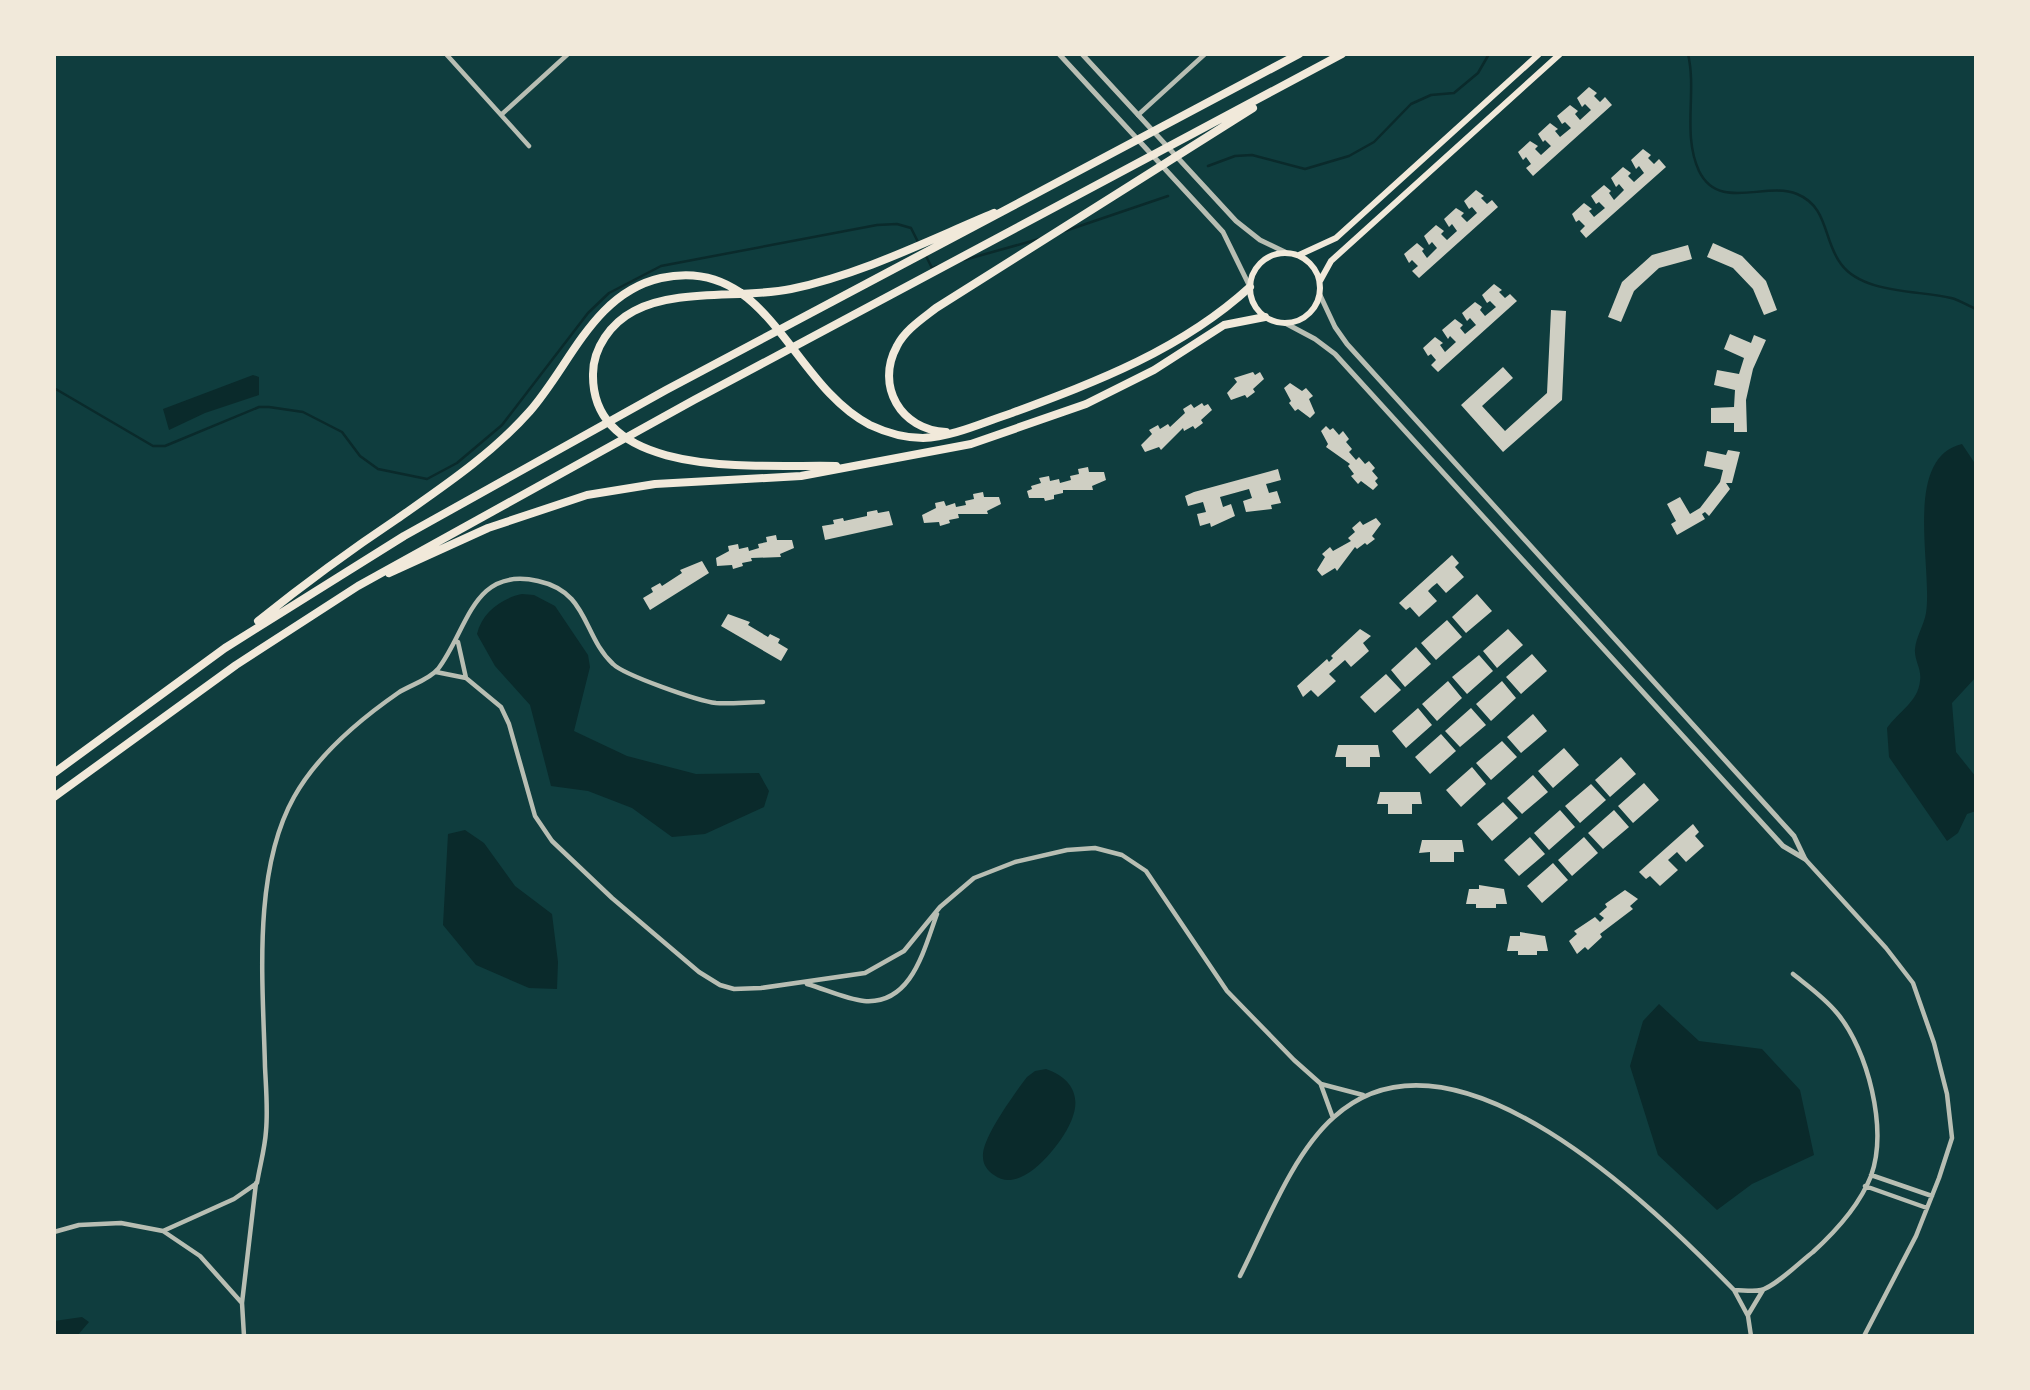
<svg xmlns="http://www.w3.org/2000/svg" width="2030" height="1390" viewBox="0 0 2030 1390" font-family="'Libre Baskerville',serif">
	<rect width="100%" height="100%" fill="#0f3d3e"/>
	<path fill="#0a2a2b" d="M253 375 259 377V395L205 413 169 430 163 409Z
		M1962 444 1976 465V677L1952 703 1956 752 1976 777V811L1967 814 1958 833 1947 841 1889 757 1887 728C1899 711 1918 702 1920 681 1922 669 1914 660 1915 649 1916 637 1924 625 1926 613 1933 568 1902 458 1962 444Z
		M522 594 534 595 555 606 588 655 590 667 574 731 627 756 696 774 759 773 769 791 764 807 705 834 672 837 632 808 588 791 551 786 530 705 495 666 477 634C482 612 502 598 522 594Z
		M465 830 484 843 515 886 552 914 558 962 557 989 529 988 476 965 443 925 448 834Z
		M1659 1004 1699 1041 1762 1049 1800 1090 1814 1155 1752 1184 1717 1210 1658 1155 1630 1066 1643 1021Z
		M1046 1069C1069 1077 1082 1094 1072 1119 1064 1141 1022 1197 994 1175 988 1171 983 1165 983 1157 981 1139 1015 1093 1027 1077L1035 1071Z
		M82 1317 89 1322 77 1336H54V1321Z"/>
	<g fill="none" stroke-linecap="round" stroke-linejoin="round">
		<path stroke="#0a2a2b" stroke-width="2.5" d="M1688 54C1697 92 1682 134 1699 171 1719 212 1765 181 1797 194 1829 207 1823 241 1841 264 1863 294 1918 290 1951 298 1960 300 1968 306 1976 309
			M1208 166 1235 156 1252 155 1305 169 1349 156 1374 142 1411 104 1431 95 1454 93 1478 73 1489 54
			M1065 231 1168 196
			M925 254 932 268 938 266
			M964 260 1039 239
			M54 388 153 446H165L259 407H269L303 412 342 432 360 456 378 469 427 479 457 463 502 425 588 313 609 293 661 266 877 225 897 224 911 228 918 242"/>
	</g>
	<path fill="#cfcfc3" d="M1589 87 1597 93 1594 96 1600 102 1605 97 1612 105 1533 176 1526 168 1531 164 1526 157 1523 160 1518 152 1530 141 1538 146 1535 149 1541 155 1551 146 1545 140 1543 142 1538 134 1550 123 1558 129 1555 131 1560 137 1571 128 1565 122 1562 124 1557 116 1570 105 1578 111 1575 114 1580 120 1591 110 1585 104 1582 107 1577 98Z
		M1643 149 1651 155 1648 158 1654 164 1659 159 1666 167 1586 238 1580 231 1585 226 1579 220 1576 222 1572 214 1584 203 1592 209 1589 211 1594 217 1605 208 1599 202 1596 204 1591 196 1604 185 1611 191 1609 193 1614 200 1624 190 1619 184 1616 187 1611 178 1623 167 1631 173 1628 176 1634 182 1644 173 1639 166 1636 169 1631 160Z
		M1476 190 1484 196 1481 198 1487 204 1492 200 1498 207 1419 278 1412 271 1418 266 1412 260 1409 263 1404 254 1417 243 1424 249 1422 251 1427 258 1437 248 1432 242 1429 245 1424 236 1436 225 1444 231 1441 234 1447 240 1457 231 1452 224 1449 227 1444 219 1456 208 1464 213 1461 216 1467 222 1477 213 1472 207 1469 209 1464 201Z
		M1713 243 1742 256 1766 281 1777 310 1764 315 1753 289 1733 268 1707 257Z
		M1688 245 1692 259 1659 268 1634 291 1621 322 1608 317 1622 282 1652 255Z
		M1494 284 1502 290 1499 292 1505 298 1510 294 1517 301 1438 372 1431 365 1436 360 1431 354 1428 356 1423 348 1435 337 1443 343 1440 345 1445 352 1456 342 1450 336 1448 339 1442 330 1455 319 1463 325 1460 328 1465 334 1476 325 1470 318 1467 321 1462 313 1475 302 1482 307 1480 310 1485 316 1496 307 1490 301 1487 303 1482 295Z
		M1551 310 1566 311 1562 400 1503 452 1461 405 1503 367 1513 378 1482 406 1505 431 1547 393Z
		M1730 334 1751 343 1754 335 1766 340 1753 369 1746 400 1747 432H1734V423H1711V408L1734 407 1735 390 1714 385 1717 370 1739 374 1744 358 1724 349Z
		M1253 372 1255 375 1260 372 1264 379 1253 389 1255 392 1247 398 1245 395 1231 400 1227 393 1237 382 1234 378Z
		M1290 383 1302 391 1306 388 1313 396 1309 399 1315 413 1310 418 1298 409 1295 411 1289 403 1291 401 1284 388Z
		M1202 403 1204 406 1208 404 1212 410 1201 420 1203 423 1195 429 1193 426 1184 431 1183 428 1161 450 1159 447 1145 452 1141 445 1152 434 1149 430 1158 425 1160 429 1168 424 1170 427 1185 413 1183 409 1191 404 1194 408Z
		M1326 426 1330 430 1333 428 1339 435 1343 431 1349 439 1346 442 1352 449 1349 452 1356 460 1359 457 1365 464 1369 461 1375 468 1372 471 1378 478 1375 481 1378 485 1373 490 1361 481 1358 484 1351 476 1354 474 1348 466 1350 464 1326 447 1328 444 1321 431Z
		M1728 450 1740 452 1732 483H1726L1730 489 1709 516 1705 512 1702 514 1705 519 1677 535 1671 524 1676 521 1667 504 1680 497 1690 514 1700 508 1720 482 1723 470 1704 466 1707 451 1726 455Z
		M1088 467 1089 472H1104L1106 480 1092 486 1093 490H1063V493L1054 495V499L1045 501 1044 498H1029L1027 491 1032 489 1031 486 1041 483 1039 478 1049 476 1050 481 1059 479 1060 483 1071 480 1070 476 1079 474 1078 469Z
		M1278 469 1281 480 1266 484 1269 493 1277 491 1281 503 1271 505 1272 509 1246 512 1243 501 1252 498 1249 489 1220 497 1223 507 1231 504 1235 516 1211 527 1210 523 1200 526 1197 514 1206 512 1203 502 1188 506 1185 496 1194 492Z
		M983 492 984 497H999L1001 504 987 511 988 514H958L959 518 949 520 950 523 940 526 939 522 924 523 922 515 936 508 935 503 944 501 946 506 955 503 956 507 966 505 965 501 974 499 973 494Z
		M877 510 878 513 889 511 893 525 825 540 822 526 834 524 833 520 843 518 844 521 867 516V512Z
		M1376 518 1381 524 1372 536 1375 539 1367 545 1365 543 1357 549 1355 547 1337 571 1335 568 1322 576 1317 570 1325 557 1322 554 1330 547 1333 551 1351 541 1348 538 1355 532 1352 528 1360 521 1363 525Z
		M776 535 777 540H792L794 548 780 554 781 557 751 558 752 561 742 563 743 566 733 569 732 565 717 566 716 558 729 551 728 546 738 544 739 549 748 547 749 551 759 548 758 544 767 542 766 537Z
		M1452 555 1459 563 1455 567 1464 577 1446 593 1437 583 1432 587 1428 591 1437 601 1419 617 1410 607 1406 610 1399 603Z
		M702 561 709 573 650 610 643 598 653 592 651 588 660 583 662 586 682 573 680 570Z
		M1477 594 1492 611 1466 633 1452 617Z
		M728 614 750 622 748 625 768 637 770 634 780 639 778 643 788 649 781 661 721 626Z
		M1447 620 1462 637 1436 660 1421 643Z
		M1360 629 1371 636 1363 643 1369 651 1351 667 1345 660 1329 674 1336 681 1318 697 1311 690 1303 697 1297 686 1327 659 1329 662 1333 658 1331 656Z
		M1508 629 1523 645 1497 668 1483 651Z
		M1416 647 1431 664 1405 687 1391 670Z
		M1532 654 1547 671 1521 694 1506 677Z
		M1479 655 1493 671 1467 694 1452 677Z
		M1386 674 1401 690 1375 713 1360 697Z
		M1448 681 1462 698 1437 721 1422 704Z
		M1502 681 1516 698 1491 721 1476 704Z
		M1418 708 1432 725 1406 748 1392 731Z
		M1471 708 1486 725 1460 747 1445 731Z
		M1533 714 1547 731 1521 753 1507 737Z
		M1441 734 1456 751 1430 774 1415 757Z
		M1502 741 1517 757 1491 780 1476 763Z
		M1338 745H1378L1380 757H1370V767H1346V757H1335Z
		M1564 748 1579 765 1553 788 1538 771Z
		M1621 757 1636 774 1610 797 1595 780Z
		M1472 767 1486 784 1461 807 1446 790Z
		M1533 775 1548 792 1522 814 1507 798Z
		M1644 783 1659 800 1633 823 1618 806Z
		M1591 784 1606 800 1580 823 1565 806Z
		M1380 792H1420L1422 804H1412V814H1388V804H1377Z
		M1503 802 1518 818 1492 841 1477 824Z
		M1560 810 1575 827 1549 850 1534 833Z
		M1614 810 1629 827 1603 849 1588 833Z
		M1693 824 1699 832 1695 836 1704 846 1686 862 1677 852 1668 860 1678 870 1660 886 1650 876 1646 879 1639 872Z
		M1530 837 1545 854 1519 876 1504 860Z
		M1584 837 1598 853 1572 876 1558 860Z
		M1422 840H1462L1464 852H1454V862H1430V852L1419 853Z
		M1553 863 1568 880 1542 903 1527 886Z
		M1479 885 1504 889 1507 904H1496V908H1476V904H1466L1469 889H1479Z
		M1625 890 1638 899 1630 906 1633 909 1600 934 1602 937 1588 950 1585 947 1577 954 1569 941 1577 934 1574 931 1595 917 1600 922 1604 918 1599 914 1607 907 1605 904Z
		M1520 932 1545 936 1548 951H1537V955H1518V951H1507L1510 936H1520Z"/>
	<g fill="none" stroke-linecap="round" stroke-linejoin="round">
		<path stroke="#b8beb3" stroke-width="4.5" d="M446 54 529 146
			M501 115 568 54
			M1138 115 1205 54
			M458 642 466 678
			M436 672 466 678 501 707 509 724 535 816 552 841 612 898 699 972 720 985 734 989 761 988 865 973 904 951 940 907 974 878 1015 862 1067 850 1095 848 1122 855 1146 871 1227 991 1294 1060 1321 1084 1363 1095
			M1805 859 1886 948 1913 983 1934 1043 1947 1094 1952 1138 1939 1178 1916 1236 1864 1336
			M807 984C825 989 845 999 864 1001 912 1005 924 949 937 914
			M1321 1085 1333 1118
			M1871 1175 1932 1196
			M1865 1186 1927 1208
			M163 1231 200 1256 241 1302
			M54 1232 79 1225 121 1223 163 1231 234 1199 257 1183C260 1165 265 1148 266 1131 268 1110 266 1088 265 1067 263 984 252 872 294 797 317 756 359 720 398 693 410 685 429 680 438 669 468 630 472 566 538 581 589 592 582 635 613 664 624 675 698 701 716 703 731 704 748 702 763 702
			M1240 1276C1265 1227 1292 1154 1334 1117 1454 1009 1653 1207 1734 1290 1743 1290 1753 1292 1761 1290 1775 1287 1801 1261 1813 1252 1835 1232 1860 1204 1871 1176 1888 1129 1868 1050 1837 1013 1825 998 1808 986 1793 974
			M1734 1290 1748 1316 1751 1336
			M1748 1315 1763 1290
			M244 1336 242 1303 256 1183"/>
		<path stroke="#b8beb3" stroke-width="5" d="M1059 54 1223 232 1250 287
			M1082 54 1236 221 1260 240 1285 252
			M1320 295 1335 327 1347 344 1794 836 1805 859
			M1285 323 1315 339 1335 354 1783 846 1805 859"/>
		<path stroke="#f1e9da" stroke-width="6" d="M1250 288a35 35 0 1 1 70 0a35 35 0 1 1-70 0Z
			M1299 255 1336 238 1539 54
			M1320 281 1331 261 1560 54"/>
		<path stroke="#f1e9da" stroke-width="8" d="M946 432C901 430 875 386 897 346 905 330 922 319 936 308L1253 108
			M836 466C764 464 591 482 593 374 593 348 611 323 634 311 677 288 743 299 791 289 862 274 927 241 994 213
			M389 573 488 528 587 495 655 484 801 476 971 444 1086 404 1154 370 1224 325 1265 317
			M258 621C303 585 349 551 397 519 444 486 492 454 530 411 571 364 594 293 661 278 769 254 790 384 870 425 887 433 905 438 923 438 953 437 984 422 1012 413 1098 381 1181 350 1250 287
			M54 773 225 648 404 536 666 390 1299 54
			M54 797 236 665 358 586 694 400 1342 54"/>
	</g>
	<rect width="2030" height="1390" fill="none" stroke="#f1e9da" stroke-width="112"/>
</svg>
